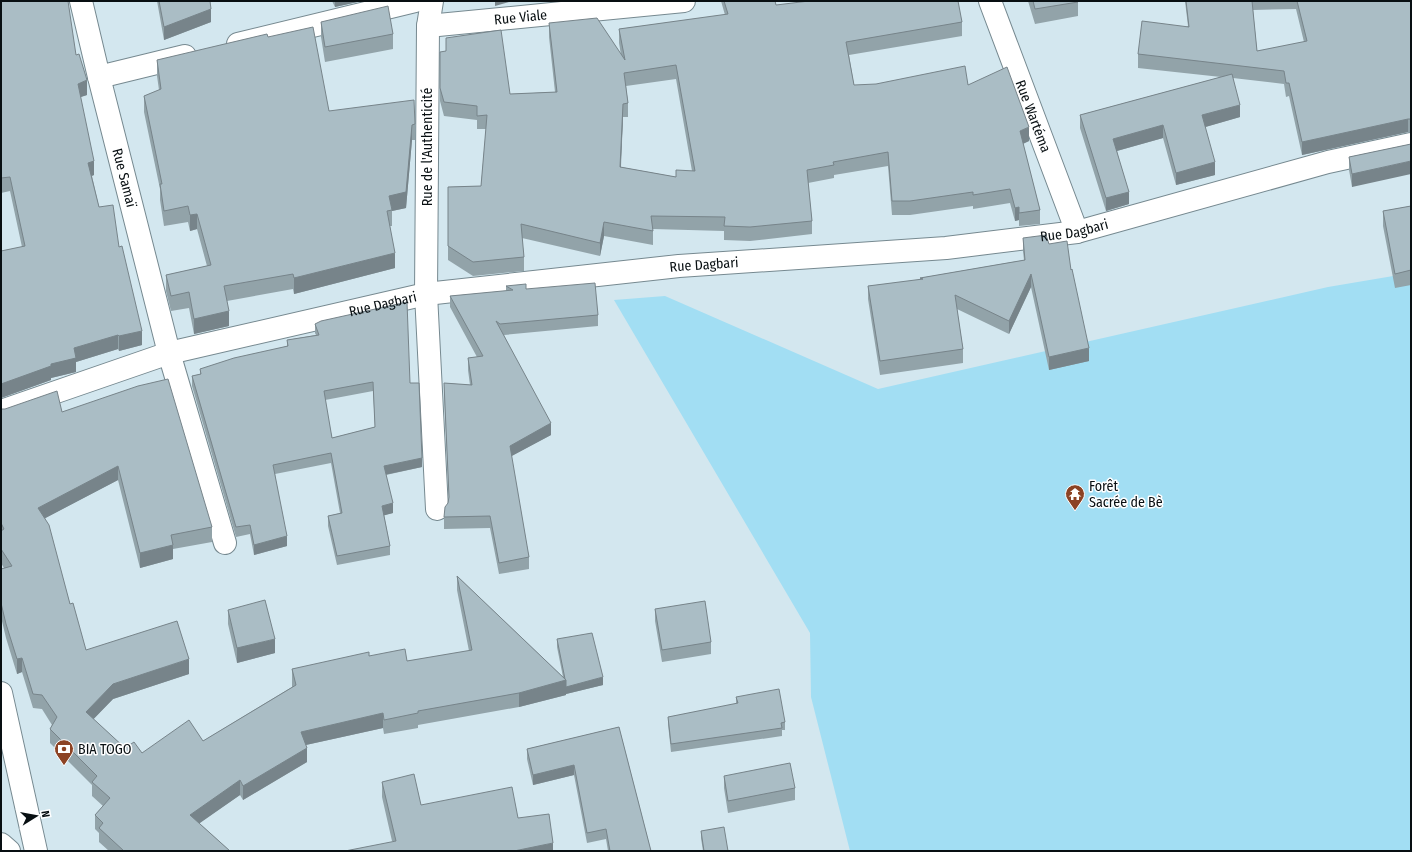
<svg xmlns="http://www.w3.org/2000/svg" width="1412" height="852" viewBox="0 0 1412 852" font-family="'Fira Sans Condensed',sans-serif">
	<rect width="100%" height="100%" fill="#d3e7ef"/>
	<path fill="#a2def3" d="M1411 273V851H850L811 697 810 633 614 300 665 296 878 389 1328 287Z"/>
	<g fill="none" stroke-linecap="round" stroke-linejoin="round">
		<g stroke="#768990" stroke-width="24">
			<g id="minor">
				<path id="s1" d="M81 1 99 77 169 353 225 543"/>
				<path d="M432 1 428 26 426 294 437 509"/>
				<path id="s2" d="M990 1 1077 232"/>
				<path id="s3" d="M428 26 684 1"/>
				<path d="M238 44 415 1"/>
				<path d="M99 77 185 56"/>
				<path id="s4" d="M1 411 169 353 426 294 679 266 946 248 1077 232 1328 162 1411 144"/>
				<path d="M1 693 36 851"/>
				<path d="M1 844 9 851"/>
			</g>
		</g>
		<use href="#minor" stroke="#fff" stroke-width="22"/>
	</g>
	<path fill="#92a3a9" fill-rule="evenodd" d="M1 1 76 55 87 95 80 97 94 175 92 176 99 207 119 247 142 345 119 351 118 349 76 362V372L51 378V380L1 398V251L22 247 10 191 1 193Z
		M157 1H210L211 22 164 40Z
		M332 1H362L335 7Z
		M721 1H775L776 5 962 22V36L849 55 854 85H968L1029 141 1023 144 1040 210V224L1019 226V220L1015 221 1010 203 973 209V206L910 215H892L888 166 834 175V178L808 183 812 221V234L750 241 724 240V231L653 229V245L604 236 600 256 522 238 524 257V271L473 276 448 260V187L481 186 486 129H477V120L444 116 440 101V52L510 94 555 92 549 37V23L621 55 619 43V29L725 15ZM676 79 692 171 676 177 621 167 623 117H628V103L626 86Z
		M1028 1H1078V16L1035 24Z
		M1185 1H1411V132H1408L1302 155 1289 96 1286 97 1284 84 1233 78 1240 117 1205 127 1215 175 1176 185 1163 138 1117 151 1129 204 1106 211 1080 128V115L1221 77 1138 68V54L1188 26ZM1296 9 1304 42 1257 51 1253 10Z
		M321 22 393 34V49L325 62 321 37Z
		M268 37 329 111 415 124V140H412L406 208 392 211V226H390L395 268 294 294 293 289 227 301 229 326 194 334 189 308 171 311 166 291V275L207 266 197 229 190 231 188 222 164 226 160 200V189L144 112V96L159 90 157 76V60Z
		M1411 144 1352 187 1349 170V157Z
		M1411 206V285L1395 288 1383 226V211Z
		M1023 238 1049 244 1071 270 1089 361 1049 370 1031 287 1009 334 957 309 963 349V363L880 375 868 299V286L920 280V278L1024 260 1023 251Z
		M506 286 526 289 598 315V326L504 335 551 435 511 456 529 557V569L499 574 490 528 444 529V517L449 499 444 395V383L470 385 468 370V358L477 357 450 307V296L506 291Z
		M315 324 410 383 422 467 386 475 393 513 384 515 390 546V555L337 565 328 526V516L340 513 331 463 275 474 287 546 254 555 250 534 236 537 192 386V376L200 374V369L287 346V340L316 335 315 333ZM373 391 375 427 332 438 325 400Z
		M1 409 62 412 212 527V542L173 549V559L140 568 118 480 45 518 70 604 86 650 189 674 113 699 93 719 125 748 142 753 203 741 292 687V669L369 656 407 661 469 651 457 590V576L563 677 557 647V639L603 685 566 694V692V695L519 707 418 725V728L384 734 383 728 306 745 307 762 243 800 240 795 199 823 230 851H109L99 842V833L95 829V815L103 806 92 796V785L50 743V729L52 725 42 709 33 708 22 672 17 674 6 638 1 617V569L4 568 1 563Z
		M655 609 711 642V654L662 662 655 621Z
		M228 610 275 653 237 663 228 624Z
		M736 697 785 722V730H782V736L671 752 668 724V717L736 704Z
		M619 727 651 851H608L606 839 587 843 574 775 533 785 527 759V749Z
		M724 776 795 788V800L728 813 724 788Z
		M382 782 421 805 518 818 553 851 392 841 382 797Z
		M701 831 728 851H703L701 838Z"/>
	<path fill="#77848a" d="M335 1H362L335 7Z
		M495 1H513L495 6Z
		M211 9V22L164 40V27Z
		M87 80V95L78 98V84Z
		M623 104V117L620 181V167Z
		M1240 105V117L1202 128V115Z
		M1408 119V132L1302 155V142Z
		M412 125V140L406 208 392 211 389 196Z
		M1163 125V138L1113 152V139Z
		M1029 127V141L1020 145V131Z
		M94 161V175L88 177V163Z
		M1411 161V174L1352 187V174Z
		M1215 162V175L1176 185V173Z
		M1129 192V204L1106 211V198Z
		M1019 207V220L1015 221V208Z
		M197 214V229L190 231V215Z
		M604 222V236L600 256V243Z
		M395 253V268L294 294V278Z
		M1031 274V287L1009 334V321Z
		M229 311V326L194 334V319Z
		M142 331V345L119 351V336Z
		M118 335V349L76 362V372L51 378V380L1 398V384L51 364 74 348Z
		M1089 348V361L1049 370V357Z
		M551 423V435L510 457V446Z
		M422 458V467L384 475V466Z
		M118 466V480L38 522V508Z
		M393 503V513L382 516V506Z
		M287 536V546L254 555V545Z
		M173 545V559L140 568V553Z
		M275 639V653L237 663V648Z
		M22 658V672L17 674V659Z
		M189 659V674L113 699 86 727V712L113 684Z
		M603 677V685L566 694V687Z
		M566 680V695L519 707V693Z
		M383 713V728L301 746V732Z
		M307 748V762L243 800V786Z
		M574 765V775L533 785V775Z
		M240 780V795L190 830V815Z
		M553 843V851H514Z"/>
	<path fill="#aabdc5" stroke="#77848a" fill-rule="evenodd" d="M1 1H68L76 55 79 54 87 80 78 84 94 161 88 163 99 207 113 205 119 247 122 246 142 331 119 336 118 335 74 348 76 358 51 364V366L1 384V251L25 246 10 177 1 178Z
		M159 1H210L211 9 164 27Z
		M724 1H775L776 5 809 1H958L962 22 846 42 854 85 876 84 965 66 968 85 1007 67 1029 127 1020 131 1040 210 1019 213V207L1015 208 1010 189 973 195V192L910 201H892L888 152 833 162 834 165 807 170 812 221 750 227 724 226 725 217 651 216 653 231 604 222 600 243 521 224 524 257 473 262 448 246V187L481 186 487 115 477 116V106L444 102 440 88V52L446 51V38L501 30 510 94 557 92 549 23 597 18 625 60 619 29 728 14ZM676 65 695 171 676 170V177L620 167 623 104 628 103 624 73Z
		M1033 1H1078V2L1035 9Z
		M1186 1H1252L1257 51 1307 41 1297 1H1411V119H1408L1302 142 1289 83H1286L1284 71 1138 54 1142 21 1189 27Z
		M388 6 393 34 325 47 321 22Z
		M313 27 329 111 414 100 415 124 412 125 406 192 389 196 392 210 387 211 395 253 294 278 293 274 224 286 229 311 194 319 189 292 171 296 166 275 211 265 197 214 190 215 188 206 164 211 160 184H162L144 96 161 89 157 60 267 34 268 37Z
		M1232 74 1240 105 1202 115 1215 162 1176 173 1163 125 1113 139 1129 192 1106 198 1080 115Z
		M1411 144V161L1352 174 1349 157Z
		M1411 206V270L1395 274 1383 211Z
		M1046 235 1049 244 1067 241 1071 270 1072 269 1089 348 1049 357 1031 274 1009 321 955 295 963 349 880 361 868 286 923 279 920 278 1025 260 1023 238Z
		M595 283 598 315 500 324 496 321 551 423 510 446 529 557 499 563 490 516 444 517 445 507 448 503 449 497 444 383 472 385 468 358 483 356 450 296 513 290 506 286 526 284V289Z
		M407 302 410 383H419L422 458 384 466 393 503 382 506 390 546 337 556 328 516 342 513 331 453 273 465 287 536 254 545 250 525 236 527 192 376 201 374 200 369 234 358 288 346 287 340 319 335 315 324 321 321ZM373 382 375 427 332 438 324 391Z
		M168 379 212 527 171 535 173 545 140 553 118 466 38 508 49 525 70 604 73 603 86 650 177 621 189 659 113 684 86 712 125 748 134 742 142 753 189 720 203 741 296 685 292 669 369 652V656L405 649 407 661 472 650 457 576 566 680 519 693 418 711V713L384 720 383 713 301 732 307 748 243 786 240 780 190 815 230 851H164V850L163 851H124L99 828 103 823 95 815 110 798 92 782 97 776 50 729 57 717 42 695 33 694 22 658 17 659 6 624 1 603V569L12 566 1 549V531L4 529 1 523V409H5L57 391 62 412 138 386Z
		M265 600 275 639 237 648 228 610Z
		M705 601 711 642 662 650 655 609Z
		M592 633 603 677 566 687V680L565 679 557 639Z
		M779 689 785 722 781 723 782 728 671 744 668 717 738 703 736 697Z
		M619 727 651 851H610L606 829 587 833 574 765 533 775 527 749Z
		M790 763 795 788 728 801 724 776Z
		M414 774 421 805 512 787 518 818 549 814 553 843 514 851H345L396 841 382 782Z
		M724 827 728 851H704L701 831Z"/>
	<defs>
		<g id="temple-pin" transform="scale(1)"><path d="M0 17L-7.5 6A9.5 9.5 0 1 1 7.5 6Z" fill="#8c4324" stroke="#fff"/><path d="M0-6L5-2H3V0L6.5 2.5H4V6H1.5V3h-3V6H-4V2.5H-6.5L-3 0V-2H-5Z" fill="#fff"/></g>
		<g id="bank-pin" transform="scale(1)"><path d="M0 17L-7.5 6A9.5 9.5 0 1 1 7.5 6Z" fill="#8c4324" stroke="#fff"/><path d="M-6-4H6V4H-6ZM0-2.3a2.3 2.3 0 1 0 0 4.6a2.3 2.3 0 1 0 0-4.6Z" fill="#fff"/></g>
	</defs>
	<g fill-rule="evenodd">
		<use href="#temple-pin" x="1075" y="494"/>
		<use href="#bank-pin" x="64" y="749"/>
	</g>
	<g text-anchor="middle" stroke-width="3" stroke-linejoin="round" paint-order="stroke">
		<g font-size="14" fill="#080f12" stroke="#fff">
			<text dy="5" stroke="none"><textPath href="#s3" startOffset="93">Rue Viale</textPath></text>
			<text dy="5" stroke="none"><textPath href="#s2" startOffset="123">Rue Wartéma</textPath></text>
			<text transform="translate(427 147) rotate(-90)" y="5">Rue de l'Authenticité</text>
			<text dy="5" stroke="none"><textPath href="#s1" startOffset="182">Rue Samaï</textPath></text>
			<text dy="5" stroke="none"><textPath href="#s4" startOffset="1093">Rue Dagbari</textPath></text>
			<text dy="5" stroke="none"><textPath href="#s4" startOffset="721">Rue Dagbari</textPath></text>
			<text dy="5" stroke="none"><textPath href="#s4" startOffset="397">Rue Dagbari</textPath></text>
		</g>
		<g font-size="14" fill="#080f12" stroke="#fff" text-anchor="start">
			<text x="1089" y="491">Forêt<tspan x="1089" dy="16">Sacrée de Bè</tspan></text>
			<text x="78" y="754">BIA TOGO</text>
		</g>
	</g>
	<rect width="1412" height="852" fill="none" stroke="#080f12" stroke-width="4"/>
	<g transform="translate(36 816) rotate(79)" stroke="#ffffff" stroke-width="3" paint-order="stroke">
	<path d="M0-3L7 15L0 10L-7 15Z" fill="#080f12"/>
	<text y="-6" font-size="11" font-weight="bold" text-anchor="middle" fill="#080f12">N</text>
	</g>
</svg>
